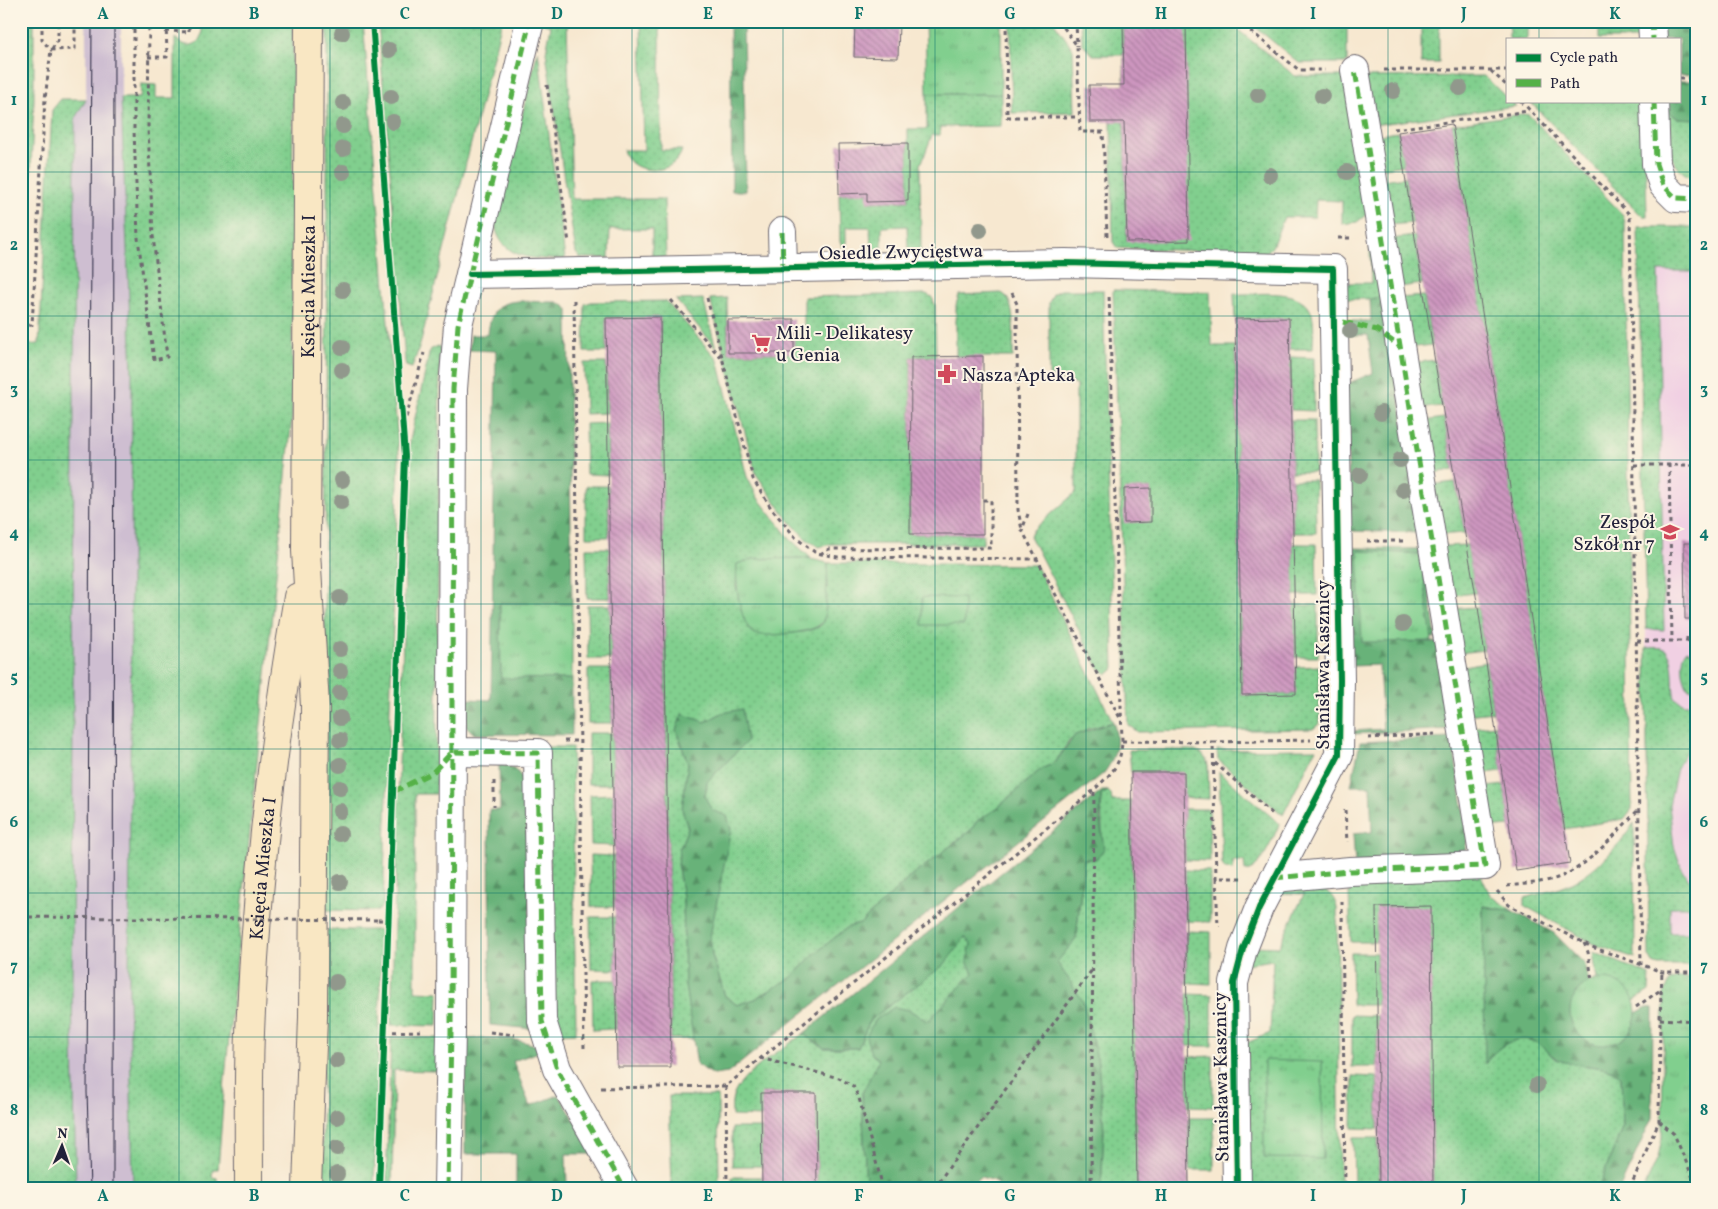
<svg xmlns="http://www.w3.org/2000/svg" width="1718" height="1209" viewBox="0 0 1718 1209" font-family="Vollkorn,serif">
	<defs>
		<pattern id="grass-dots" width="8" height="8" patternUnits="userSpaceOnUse" patternTransform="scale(1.25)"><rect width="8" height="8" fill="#81cf8e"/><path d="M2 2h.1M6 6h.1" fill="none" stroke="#6fb17b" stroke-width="1.8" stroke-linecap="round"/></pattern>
		<pattern id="forest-firs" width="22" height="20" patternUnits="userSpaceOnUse" patternTransform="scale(1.25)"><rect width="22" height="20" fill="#68b279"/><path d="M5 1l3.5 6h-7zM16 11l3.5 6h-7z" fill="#559064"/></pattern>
		<pattern id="park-tufts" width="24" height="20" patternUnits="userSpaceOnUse" patternTransform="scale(1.25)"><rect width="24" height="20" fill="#81cf8e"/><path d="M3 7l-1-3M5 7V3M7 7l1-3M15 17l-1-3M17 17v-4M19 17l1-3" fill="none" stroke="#6fb17b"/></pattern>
		<pattern id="building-back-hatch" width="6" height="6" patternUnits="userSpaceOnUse" patternTransform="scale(1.25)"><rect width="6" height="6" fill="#cd96bf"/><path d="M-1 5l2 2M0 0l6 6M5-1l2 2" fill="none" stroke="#a67a9c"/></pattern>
	</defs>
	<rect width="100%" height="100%" fill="#fcf5e5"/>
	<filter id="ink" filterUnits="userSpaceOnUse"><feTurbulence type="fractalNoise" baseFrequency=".02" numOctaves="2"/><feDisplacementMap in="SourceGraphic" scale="10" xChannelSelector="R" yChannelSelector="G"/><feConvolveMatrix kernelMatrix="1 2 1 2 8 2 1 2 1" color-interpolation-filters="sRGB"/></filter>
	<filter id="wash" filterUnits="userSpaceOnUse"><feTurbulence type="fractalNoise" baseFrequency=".0096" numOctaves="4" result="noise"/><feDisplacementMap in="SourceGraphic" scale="20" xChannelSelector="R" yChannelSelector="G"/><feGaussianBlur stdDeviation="1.12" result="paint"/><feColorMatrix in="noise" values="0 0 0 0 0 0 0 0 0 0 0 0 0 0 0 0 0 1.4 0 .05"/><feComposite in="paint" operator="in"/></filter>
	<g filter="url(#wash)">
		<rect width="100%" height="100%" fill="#f7e8d0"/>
		<path fill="#f1d0e3" d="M1638 227H1697V956H1649L1648 741Z"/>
		<path fill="#cebed1" d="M86 21H121V98L132 373 129 993 133 1188H76L72 993 75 118 86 99Z"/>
		<path fill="url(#grass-dots)" stroke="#527864" d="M21 21H34V99L25 304 21 307Z
			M198 21H293L292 417 225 1077 218 1169H213L212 1177 217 1178V1188H133L129 993 132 373 121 98H140L141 84 156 85V98H175V38C183 45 189 48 198 42L203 32Z
			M327 21H363L399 456 383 905 378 911 323 910C324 614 328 317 327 21Z
			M378 21H502L420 345 412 368 406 366 405 361Z
			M545 21H567L572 199H664L666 257H652V229H610L609 258H580L576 253 564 179 546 52 551 26 544 24Z
			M641 21H660L661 150H682C675 177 630 176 623 150H644Z
			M1010 21H1053L1073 49 1075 112 1012 113Z
			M1081 21H1227L1295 76H1347L1367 214 1357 222 1342 224V201L1316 200 1315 217H1284L1272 247 1266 253 1117 248 1113 242 1111 121 1124 122 1127 242 1123 24V55H1093L1082 43Z
			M1248 21H1347V63H1299Z
			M1421 21H1439V63H1421Z
			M1509 21H1527V39H1509Z
			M1599 21H1643V39H1599Z
			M538 50 565 259C536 259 503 261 495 226Z
			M1484 76 1507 98V101H1511L1516 106 1380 124H1377L1364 77Z
			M927 94H1001V126L941 127 940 135H932L922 162 920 163 921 250 908 251 907 226 882 227V251H871L870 227H846V252L840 242 839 194 867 193 868 202 908 201V129H927Z
			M61 99H86L75 118 72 993 76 1188H21V345L39 344 52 110Z
			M1529 101H1644L1647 216H1642Z
			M1663 107 1677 118 1697 119V180C1665 169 1666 136 1663 107Z
			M1523 114 1529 115 1534 120 1623 215 1625 223 1632 809 1624 819 1564 829 1452 124Z
			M1398 132 1404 165 1378 169 1379 135Z
			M1405 177 1413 223 1389 225 1383 180Z
			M1638 227H1697V271H1658L1664 630 1646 629Z
			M1415 236 1422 284 1399 287 1391 239Z
			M1370 247H1372L1384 296 1370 299H1345L1344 283H1371Z
			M1061 290H1103L1114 669 1107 675 1098 667 1030 536 1033 530 1076 492V385L1049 375V303L1053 294Z
			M1113 290 1210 292 1212 346H1235L1242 695 1295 694V667L1319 666 1320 723 1313 729 1138 732 1128 725Z
			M1001 293C1017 298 1013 342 1013 357H956V305L959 295Z
			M926 294 932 297 935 305 936 356 911 357 910 534H983V544H830L819 547 806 539 787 518 756 474 710 299 727 298 728 353H794V334L804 333V297Z
			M1234 294C1258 295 1303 286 1312 314 1315 325 1313 338 1313 349H1290L1235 319Z
			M1424 296 1432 345 1408 348 1399 298Z
			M703 299 716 348 676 300Z
			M666 301 718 360 747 477 758 498 790 539 811 558 753 559 737 564 736 587 750 631C762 636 813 635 822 624 823 623 824 617 825 616L828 563 1036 565 1113 722 1088 729 1069 741 1055 763 1041 769 996 809 977 821 971 830 908 879 860 924 848 927 812 956 791 978 755 999 737 1005 725 996 712 955 710 937 727 817 711 810 705 797 707 782 747 741 722 713 705 722 676 730 688 763 682 809 688 828 679 850 678 868 683 897 685 985 694 1039H671L660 317 606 318V352H584L585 304 591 302Z
			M438 346 440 347 436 794H415V991L439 992 438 1026 391 1025 409 445 430 350Z
			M1290 357 1314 358V411L1291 410Z
			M1435 360 1442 406 1419 409 1411 363Z
			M584 363H606L607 413 585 414Z
			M1444 418 1453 470 1426 474 1417 422Z
			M1291 420H1314L1315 472H1292Z
			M607 423 608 475 586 474 585 424Z
			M1292 480H1315L1316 533H1293Z
			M1455 482 1465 533 1437 535 1429 485Z
			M586 486H608L609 537H586Z
			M1293 544H1316L1317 595H1294Z
			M1467 545 1476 593 1447 596 1441 546Z
			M586 548H609L610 598H587Z
			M587 605H610L611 659H588Z
			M1294 605H1318V657H1295Z
			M1478 607 1484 650 1458 653 1451 609Z
			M1646 648C1651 648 1658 647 1662 648 1677 652 1671 685 1675 698L1684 704H1697V732L1677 768 1669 805 1674 846 1681 867 1697 891V907H1670V933H1697V965H1658L1653 963 1649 956Z
			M1687 650 1697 655V691L1689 689C1682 680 1680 658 1687 650Z
			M1486 662 1493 712 1466 715 1459 667Z
			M588 669H611L612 723H588Z
			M1495 725 1502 771 1476 774 1470 728Z
			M588 733H612L613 784H588Z
			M547 747H572L576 1033 556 1034 554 1028Z
			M1316 749 1283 815 1218 760 1217 750Z
			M1129 750H1191C1200 752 1206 756 1208 765L1209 799 1184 798 1183 772H1131Z
			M1219 772 1280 824C1272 838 1262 870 1245 871L1244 861H1233V870L1225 869 1222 864Z
			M1504 785 1510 826 1485 828 1478 788Z
			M1108 791 1111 794 1112 801H1131L1137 1188H1101L1104 1130 1098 1062 1056 962 1076 939 1084 859H1096L1102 832 1101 795Z
			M613 794 614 846 591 845 590 795Z
			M1184 809H1209L1210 861 1185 860Z
			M1634 823 1635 958 1596 945 1525 906V898C1537 893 1551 892 1563 887 1590 876 1619 847 1634 823Z
			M590 855 614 856V907H591Z
			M1185 870 1210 871V922L1186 921Z
			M1479 871 1490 895 1513 911 1483 906 1486 1063C1498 1043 1523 1030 1543 1047 1548 1051 1552 1058 1558 1060 1577 1065 1600 1065 1618 1073L1621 1077 1623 1126 1598 1188H1433L1430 907H1377L1376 942H1351L1349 893 1353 879Z
			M1280 888C1303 888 1331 880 1337 908L1340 1188H1246L1244 1044 1270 1033 1273 960 1247 964 1251 946 1279 947 1304 894 1276 893Z
			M615 917V970L591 969 590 917Z
			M324 930H379L382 935 374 1188H322Z
			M1186 931 1211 932V984L1187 983Z
			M966 937 971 944 967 961 973 973 928 1022 909 1010 862 1093 866 1188H817L816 1093H762V1117L732 1116C732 1110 731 1103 733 1097 740 1074 784 1048 803 1034L824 1048H858L870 1020 916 985Z
			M1593 952 1650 975 1649 991 1634 1001 1630 994 1597 980Z
			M1351 953H1376L1377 1005H1352Z
			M592 980H616V1029L593 1030Z
			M1187 994 1212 995V1046H1187Z
			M1352 1015 1377 1016V1067H1352Z
			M391 1038H438L437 1071 394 1070 392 1188H386Z
			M1213 1056V1107L1188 1106V1057Z
			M1353 1076 1377 1077 1378 1129 1352 1128Z
			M669 1096H718L719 1188H672Z
			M1189 1118H1214V1170H1189Z
			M732 1128H762V1166H732Z
			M1353 1138H1378L1379 1188H1354Z
			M732 1177H762V1188H732Z"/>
		<path fill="url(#forest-firs)" stroke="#456a5a" d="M730 21H743L746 191H732Z
			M1661 21H1697V74L1679 75V39H1661Z
			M1679 81H1697V119L1677 118 1663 107V101H1679Z
			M1384 296 1420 533 1350 531 1346 384 1373 373 1368 335H1345V321H1371L1370 299Z
			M557 302 564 305 568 310 572 604 500 603 501 677 572 679V735L474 734 466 726 465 699 491 700 496 351 469 350 471 335H488C491 290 522 303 557 302Z
			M1350 548 1424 549 1436 638H1431L1421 554 1359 551 1362 641 1437 642 1451 729 1353 734V731L1383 729 1379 665 1351 666Z
			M742 709 747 741 707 782 705 797 712 810 727 816 731 829 710 937 712 955 725 996 737 1005 755 999 791 978 812 956 848 927 860 924 908 879 971 830 977 821 996 809 1041 769 1055 763 1075 735 1113 722C1120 741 1116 757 1104 773L728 1073 714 1075 697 1065 685 985 683 897 678 868 679 850 688 828 682 809 688 763 676 730 682 714 705 722 722 713Z
			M1452 738 1468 838 1464 853 1355 866 1353 834 1372 832 1370 786H1351L1360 742Z
			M499 763 514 768 525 781 534 1029 490 1025 489 810H500Z
			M1102 791H1108L1101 795 1100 820 1104 849 1096 859H1084L1076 939 1057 962 1083 1001 1098 1062 1104 1130 1101 1188H1001L992 1180 981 1177 966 1188H866L862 1093 879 1060 871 1054 866 1037 874 1021 894 1007 909 1010 928 1021 973 973 967 961 971 944 965 937 944 965 870 1020 858 1048H824L803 1034Z
			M1483 906 1513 911 1554 933 1585 964 1589 982C1554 1004 1571 1052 1615 1042 1628 1039 1635 1026 1636 1013L1647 1007 1653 1008 1652 1118 1620 1188H1598L1623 1126 1621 1077 1618 1073C1602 1065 1582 1067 1565 1062 1554 1059 1551 1054 1543 1047 1522 1030 1498 1044 1485 1064Z
			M480 1038 516 1040 536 1045 539 1052 513 1061 530 1106 559 1095 596 1154H566L567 1188H516V1154H465V1039Z"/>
		<path fill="url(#park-tufts)" stroke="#527864" d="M925 21H1001V94H927Z
			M1358 551 1421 554 1432 641 1362 642Z
			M806 558 828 563 825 616C823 620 823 623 818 626 807 633 767 637 754 634 739 622 735 581 737 564L753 559Z
			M500 603 572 604V679L501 678Z
			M1677 978H1697V1188H1644L1658 1157 1662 1138 1664 994 1670 981Z
			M1570 1012a33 33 0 1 1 66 0a33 33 0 1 1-66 0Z
			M1264 1060 1322 1062 1323 1159 1264 1158Z"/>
		<path fill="#81cf8e" stroke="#527864" d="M922 597 964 598V625H922Z"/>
		<g id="blocks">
			<path fill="url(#building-back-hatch)" d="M855 21H899L898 58 854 57Z
				M1186 22 1189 241 1127 242 1124 122H1090L1089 85H1124L1123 23Z
				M1452 124 1570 863 1516 871 1478 607 1444 418 1398 132Z
				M908 143V201L867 202V193L839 194 838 144Z
				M660 317 671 1067H617L606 318Z
				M1289 318 1296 694 1242 695 1235 319Z
				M794 319V353H728V320Z
				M983 356V534H910L911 357Z
				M1151 488V522L1124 523V489Z
				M1684 543H1697V619H1685Z
				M1131 772H1184L1189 1188H1137Z
				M1431 906 1433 1188H1379L1376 907Z
				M761 1093H816L817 1188H762Z"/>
		</g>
	</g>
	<g filter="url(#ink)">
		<use href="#blocks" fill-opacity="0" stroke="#6d676f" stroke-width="1"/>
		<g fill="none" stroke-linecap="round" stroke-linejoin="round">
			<g stroke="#6d676f" stroke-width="30">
				<path id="street" d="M1652 21 1653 39
					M1654 101 1656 164 1663 185 1676 198 1697 199
					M782 232 783 268
					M470 274 1065 263 1333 269 1340 680 1339 755 1259 908 1243 949 1234 983 1237 1188
					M452 752 538 753 542 1021 557 1069 624 1188
					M1274 878 1350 871 1485 866 1355 70
					M448 1188 451 1032 453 389 458 325 530 21"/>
			</g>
			<g stroke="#6d676f" stroke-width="30">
				<g id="secondary">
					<path id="s1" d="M249 1188C249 1136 248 1084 250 1033 256 886 273 741 298 597"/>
					<path id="s2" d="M307 1188 313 1017 315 706 306 551 309 21"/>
				</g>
			</g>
			<path stroke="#6d676f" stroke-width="3" stroke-dasharray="4 4" stroke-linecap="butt" d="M42 21V40L51 50 75 49V21
				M134 21V130L138 238 154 360 167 357 153 236 148 128 149 21
				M1006 21 1007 117H1079
				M1059 21 1077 46 1080 132H1103L1107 236
				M1076 21 1077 46
				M1238 21 1299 70H1325
				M166 31 189 32V21
				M148 57H167L166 21
				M1384 70H1507
				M1491 71 1507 86
				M1679 78H1697
				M547 85 569 243
				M1521 101 1630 215 1641 965
				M1394 129 1529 111
				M1338 238H1354
				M1012 293 1017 304V318L1018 510 1022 530
				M707 298 753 479 771 508 796 538 816 553 838 557 1038 559
				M574 300 584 1049
				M671 300 721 358
				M21 326 32 325 45 99 51 50 58 40V21
				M404 425 424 353
				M1669 464 1672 641
				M1634 465H1697
				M1028 514 1022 530 1120 718
				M1367 541H1403
				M820 554 829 549 991 548V500H984V497
				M1637 641H1687L1697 647
				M1687 641V636H1697
				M1368 738 1435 734
				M564 741H579
				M1122 741 1213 742 1216 878H1241
				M1213 742 1311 740
				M1215 763 1274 815
				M494 781V807
				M1345 810 1347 842
				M1216 878 1218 927
				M1507 886C1524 884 1544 883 1560 877 1589 866 1618 831 1639 809
				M1497 891 1509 905 1592 947 1662 972H1697
				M1342 901 1345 1188
				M378 920H388
				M1584 943 1588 952 1592 981
				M1636 1007 1662 989
				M1660 1019 1697 1021
				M385 1032 421 1031
				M490 1032 515 1035
				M760 1058 839 1078 853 1086 859 1098 883 1188
				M726 1086 727 1188
				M601 1088 726 1086 1094 790C1111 773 1121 767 1122 741L1109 294
				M1659 1121 1674 1134 1697 1187
				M934 1188 1092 970
				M1091 1188 1094 790
				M1630 1188 1659 1121 1660 1019 1662 972"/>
			<use href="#street" stroke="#fff" stroke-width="28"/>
			<use href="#secondary" stroke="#f9e7c3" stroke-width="28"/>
			<path stroke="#22223b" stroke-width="1" d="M90 1188 87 1092 92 21
				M113 1188 114 21"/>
			<path stroke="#6d676f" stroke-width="3" stroke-dasharray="4 4" stroke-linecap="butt" d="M21 917 378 920"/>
			<path stroke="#55b146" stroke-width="5" stroke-dasharray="10 5" stroke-linecap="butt" d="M1652 21 1653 39
				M1654 101 1656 164 1663 185 1676 198 1697 199
				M782 232 783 268
				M1343 322 1377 330 1399 346
				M393 792 433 772 452 752 538 753 542 1021 557 1069 624 1188
				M1274 878 1350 871 1485 866 1355 70
				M448 1188 451 1032 453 389 458 325 530 21"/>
			<g stroke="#fcf5e5" stroke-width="9">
				<path id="cycleway" d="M372 21 405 456 379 1188
					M470 274 1065 263 1333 269 1340 680 1339 755 1259 908 1243 949 1234 983 1237 1188"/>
			</g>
			<use href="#cycleway" stroke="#00873e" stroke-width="6"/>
		</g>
		<g fill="#91988c">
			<circle cx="342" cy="33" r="8"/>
			<circle cx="389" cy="50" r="8"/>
			<circle cx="1460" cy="88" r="8"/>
			<circle cx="1393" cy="91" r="8"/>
			<circle cx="1258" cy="95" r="8"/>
			<circle cx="1322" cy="96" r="8"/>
			<circle cx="391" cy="97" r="8"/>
			<circle cx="343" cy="103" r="8"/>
			<circle cx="393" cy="122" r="8"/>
			<circle cx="343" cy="126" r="8"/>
			<circle cx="343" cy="149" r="8"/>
			<circle cx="343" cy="172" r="8"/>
			<circle cx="1347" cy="172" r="8"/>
			<circle cx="1270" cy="175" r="8"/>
			<circle cx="980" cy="230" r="8"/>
			<circle cx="343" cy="290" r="8"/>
			<circle cx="1350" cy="331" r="8"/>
			<circle cx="342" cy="347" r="8"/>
			<circle cx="342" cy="370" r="8"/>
			<circle cx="1381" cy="413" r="8"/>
			<circle cx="1400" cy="460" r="8"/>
			<circle cx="1360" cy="475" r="8"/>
			<circle cx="342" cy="480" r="8"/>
			<circle cx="1403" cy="490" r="8"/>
			<circle cx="341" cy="502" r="8"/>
			<circle cx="340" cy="598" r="8"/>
			<circle cx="1403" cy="624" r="8"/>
			<circle cx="340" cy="649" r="8"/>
			<circle cx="340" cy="671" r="8"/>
			<circle cx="340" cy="693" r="8"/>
			<circle cx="340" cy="718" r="8"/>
			<circle cx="340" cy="740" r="8"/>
			<circle cx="340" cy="765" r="8"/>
			<circle cx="340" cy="788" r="8"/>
			<circle cx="340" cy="811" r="8"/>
			<circle cx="340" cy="834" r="8"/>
			<circle cx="340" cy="882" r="8"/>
			<circle cx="336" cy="982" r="8"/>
			<circle cx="337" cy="1061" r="8"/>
			<circle cx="1537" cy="1085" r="8"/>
			<circle cx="337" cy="1117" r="8"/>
			<circle cx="337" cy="1148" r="8"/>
			<circle cx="337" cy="1174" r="8"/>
		</g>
	</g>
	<path fill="none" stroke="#0f766e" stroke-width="1" stroke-opacity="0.55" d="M179 21V1188M330 21V1188M481 21V1188M632 21V1188M783 21V1188M935 21V1188M1086 21V1188M1237 21V1188M1388 21V1188M1539 21V39M1539 101V1188M21 172H1697M21 316H1697M21 460H1697M21 604H1697M21 749H1697M21 893H1697M21 1037H1697"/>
	<defs>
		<g id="supermarket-bare" transform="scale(1.5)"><path d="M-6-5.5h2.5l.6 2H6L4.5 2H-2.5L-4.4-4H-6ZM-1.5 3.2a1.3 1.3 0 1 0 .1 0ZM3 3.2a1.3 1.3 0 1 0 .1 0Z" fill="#d1495b" stroke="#fcf5e5" stroke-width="2.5" paint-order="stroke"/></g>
		<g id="pharmacy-bare" transform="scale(1.5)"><path d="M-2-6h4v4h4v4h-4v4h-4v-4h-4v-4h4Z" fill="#d1495b" stroke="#fcf5e5" stroke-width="2.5" paint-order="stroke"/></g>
		<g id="school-bare" transform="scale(1.5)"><path d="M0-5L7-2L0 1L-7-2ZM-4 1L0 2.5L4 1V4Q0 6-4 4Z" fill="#d1495b" stroke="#fcf5e5" stroke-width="2.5" paint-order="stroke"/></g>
	</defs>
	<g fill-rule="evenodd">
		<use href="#supermarket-bare" x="761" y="343"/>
		<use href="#pharmacy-bare" x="947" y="374"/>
		<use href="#school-bare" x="1670" y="532"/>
	</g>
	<g text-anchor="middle" stroke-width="4" stroke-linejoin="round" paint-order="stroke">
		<g font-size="19" fill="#22223b" stroke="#fcf5e5">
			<text transform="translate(901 251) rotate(-1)" y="7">Osiedle Zwycięstwa</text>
			<text dy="7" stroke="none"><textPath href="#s2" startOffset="902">Księcia Mieszka I</textPath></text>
			<text transform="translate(1322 665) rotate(-90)" y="7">Stanisława Kasznicy</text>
			<text dy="7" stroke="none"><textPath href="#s1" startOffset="320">Księcia Mieszka I</textPath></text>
			<text transform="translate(1220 1077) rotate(-91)" y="7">Stanisława Kasznicy</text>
		</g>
		<g font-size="19" fill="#22223b" stroke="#fcf5e5" text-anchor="start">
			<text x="776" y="339">Mili - Delikatesy<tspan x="776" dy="22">u Genia</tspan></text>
			<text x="962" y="381">Nasza Apteka</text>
			<text x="1655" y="528" text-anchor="end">Zespół<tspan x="1655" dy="22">Szkół nr 7</tspan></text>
		</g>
	</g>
	<rect width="1718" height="1209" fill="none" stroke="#fcf5e5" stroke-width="55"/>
	<rect x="1506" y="38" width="175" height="65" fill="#fcf5e5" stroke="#a5a1a1"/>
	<rect x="1516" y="54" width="25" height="8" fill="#00873e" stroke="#a5a1a1"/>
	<text x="1550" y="62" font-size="15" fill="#22223b">Cycle path</text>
	<rect x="1516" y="79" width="25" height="8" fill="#55b146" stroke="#a5a1a1"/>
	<text x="1550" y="88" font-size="15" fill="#22223b">Path</text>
	<g transform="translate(62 1146) rotate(2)" stroke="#fcf5e5" stroke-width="4" paint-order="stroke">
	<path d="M0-4L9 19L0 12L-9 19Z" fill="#22223b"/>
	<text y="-8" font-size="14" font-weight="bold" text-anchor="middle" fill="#22223b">N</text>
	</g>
	<rect x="28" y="28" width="1662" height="1154" fill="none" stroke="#0f766e" stroke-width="2"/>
	<g font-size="16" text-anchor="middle" font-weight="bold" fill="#0f766e">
		<text x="103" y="19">A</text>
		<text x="254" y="19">B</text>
		<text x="405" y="19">C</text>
		<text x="557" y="19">D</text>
		<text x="708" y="19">E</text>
		<text x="859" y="19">F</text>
		<text x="1010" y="19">G</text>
		<text x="1161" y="19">H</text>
		<text x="1313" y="19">I</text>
		<text x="1464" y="19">J</text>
		<text x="1615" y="19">K</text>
		<text x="14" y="105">1</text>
		<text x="1704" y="105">1</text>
		<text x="14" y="250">2</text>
		<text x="1704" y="250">2</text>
		<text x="14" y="394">3</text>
		<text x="1704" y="394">3</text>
		<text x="14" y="538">4</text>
		<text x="1704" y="538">4</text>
		<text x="14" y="682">5</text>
		<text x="1704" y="682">5</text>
		<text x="14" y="827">6</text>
		<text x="1704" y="827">6</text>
		<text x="14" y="971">7</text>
		<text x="1704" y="971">7</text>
		<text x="14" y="1115">8</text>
		<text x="1704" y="1115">8</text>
		<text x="103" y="1201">A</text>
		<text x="254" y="1201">B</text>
		<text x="405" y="1201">C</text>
		<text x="557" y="1201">D</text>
		<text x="708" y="1201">E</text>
		<text x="859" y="1201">F</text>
		<text x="1010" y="1201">G</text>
		<text x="1161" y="1201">H</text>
		<text x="1313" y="1201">I</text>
		<text x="1464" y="1201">J</text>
		<text x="1615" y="1201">K</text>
	</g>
</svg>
